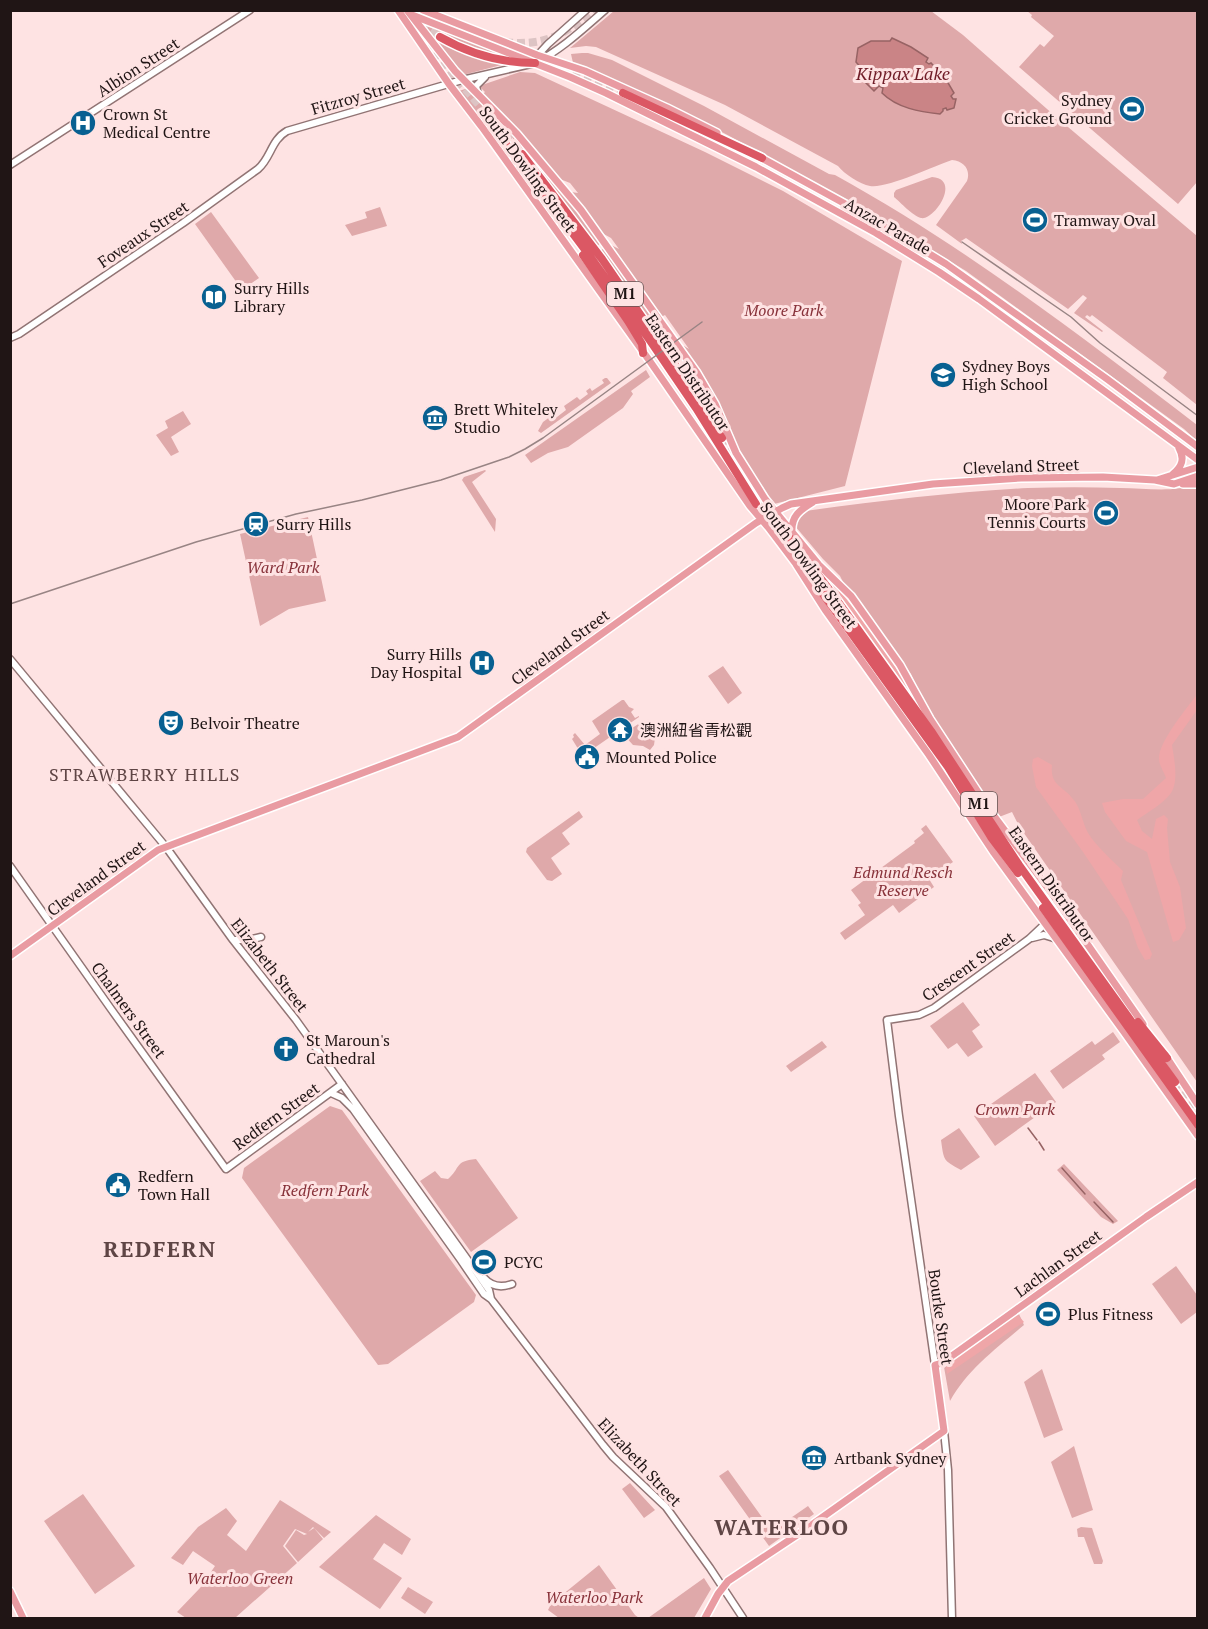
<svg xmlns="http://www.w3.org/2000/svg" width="1208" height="1629" viewBox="0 0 1208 1629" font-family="'PT Serif','Noto Sans SC',serif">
	<rect width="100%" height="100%" fill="#fee3e3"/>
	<path fill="#dfa9aa" d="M614 11H931L963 35 1055 116 1197 236V405L1163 378 1167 372 1092 315 1090 317 1087 315 1085 317 1103 331 1102 332 1074 313 1087 298 1083 295 1068 309 966 238 961 241 962 244 936 225 967 181C971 170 964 161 952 160 934 166 886 189 870 186 860 184 844 174 838 166L725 105 596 47 586 46 570 48Z
		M1027 11H1197V182L1178 204 1019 67 1040 44 1044 47 1054 36 1031 17 1032 15Z
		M425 25 507 56 505 64 463 75 444 54 425 27Z
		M582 53H588L612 60 704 106 829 174 835 175C964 246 1081 336 1197 425V441L1184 429 966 271 872 214 873 211 868 208 866 210 707 124 641 92 573 63 571 54Z
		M520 72 535 73 705 152 783 191 902 261 845 486 774 504 736 447 716 399 706 379 683 346H684L689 349 665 315 661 317 616 255 611 245 619 249 611 238 600 232 571 192 578 193 570 183 560 179 510 122 482 95 485 92 479 86Z
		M465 89 469 90 511 131 569 198 601 243 596 247 529 156 488 111 481 117 581 258 579 259 459 91Z
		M932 177C962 179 934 221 921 218 913 216 900 202 894 197V193L896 190Z
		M380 207 387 226 352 236 345 225 367 218 365 212Z
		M211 212 259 278 242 290 195 224Z
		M604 248 669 340 664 343 600 251Z
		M646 370 650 377 631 391 633 394 623 408 568 447 548 453 531 463 525 455Z
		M605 378H607L611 383 541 433 538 431 543 422 554 414 557 417 566 410 564 406 577 397 580 400 588 394 586 391 590 388 592 391 604 383 602 380Z
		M183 411 191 424 171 437 179 452 171 456 156 435 168 428 165 421Z
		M485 470 486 471 472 482 496 519 495 532 462 480 464 477Z
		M1197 484V1082L1019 826 1012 812 999 817 927 708 911 674 869 615 844 584 840 576 823 559 795 526 796 520 805 511C879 501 953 492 1028 488 1059 487 1090 487 1120 488 1146 488 1173 493 1197 484Z
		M308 517 326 601 289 609 260 626 240 534Z
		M723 666 742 693 728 704 708 676Z
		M622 700H624L629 707 634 709 631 712 635 718 639 716V717L587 753 580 752 572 739 574 737 573 735 575 733 585 745 600 734 592 721Z
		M643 721 640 724 645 730 648 728 655 738 654 745 650 750 643 746 633 745 623 734Z
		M579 811 583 817 562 833 570 844 551 858 562 874 552 881 547 880 526 852 527 848Z
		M926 825 953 862 929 879 934 887 899 913 893 905 845 940 840 933 865 915 858 905 861 903 851 890 915 843 914 841 924 833 921 829Z
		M963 1002 980 1025 972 1031 983 1047 968 1057 957 1043 948 1049 930 1026Z
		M1113 1032 1120 1042 1102 1055 1105 1059 1063 1089 1050 1071 1092 1041 1095 1045Z
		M822 1041 827 1047 791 1072 786 1066Z
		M1035 1073 1056 1102 995 1146 974 1116Z
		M330 1106 342 1110 476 1295 474 1302 388 1364 378 1365 242 1178 244 1168Z
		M959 1128 980 1157 961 1170C943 1160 944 1161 941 1140Z
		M476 1159 518 1218 471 1252 420 1181 435 1171 441 1178 448 1179C461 1168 454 1161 476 1159Z
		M1064 1164 1118 1221 1113 1224 1101 1217 1057 1170Z
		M1176 1266 1197 1295V1312L1181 1324 1152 1284Z
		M1019 1314 1024 1325C997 1348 968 1369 950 1401L944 1367Z
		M1042 1369 1063 1430 1044 1438 1024 1382Z
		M1074 1446 1093 1510 1072 1518 1051 1462Z
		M728 1470 772 1531 808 1506 814 1514 769 1546 719 1476Z
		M630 1483 655 1510 644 1518 622 1489Z
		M83 1494 135 1566 95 1594 44 1521Z
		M280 1500 331 1532 324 1538 313 1527 308 1532 314 1528 323 1539 298 1562 285 1546 296 1530 304 1535 307 1534 295 1529 283 1546 297 1563 235 1618H186L177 1612 200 1588 215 1566 193 1551 183 1565 171 1558 198 1527 226 1508 237 1521 227 1535 246 1551Z
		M376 1515 411 1539 402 1555 384 1543 373 1559 402 1578 380 1609 319 1567Z
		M1081 1527 1092 1528 1103 1561 1102 1564H1094L1084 1537H1078L1077 1529Z
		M599 1565 635 1615 639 1618H559L548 1610 551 1604Z
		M704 1578 711 1589 694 1618H648Z
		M408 1587 433 1602 425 1614 401 1598Z"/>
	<path fill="#efa6a8" d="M832 583C866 619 895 663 919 707L830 585Z
		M1196 696 1197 710 1172 745C1174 758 1179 781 1171 793 1163 804 1148 812 1137 820L1142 831 1152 839 1156 819 1164 815 1168 819 1167 828 1170 862 1180 887 1186 928 1179 940 1173 942 1147 852 1126 841 1105 812 1102 803 1123 799H1143L1166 778C1164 772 1159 765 1159 759 1158 743 1186 709 1196 696Z
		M1038 757 1052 765C1050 786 1062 785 1073 799 1081 808 1082 822 1088 833 1097 847 1111 859 1123 871L1121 880 1152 954 1150 959 1145 960 1138 948 1128 919 1083 852 1036 787 1032 766 1033 759Z
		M1017 1314 1024 1322 947 1374 946 1366Z"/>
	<path fill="#ca8486" stroke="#976364" stroke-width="1.5" d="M892 38 911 47 928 58 926 62 929 64 931 63 943 76 941 79 942 82 947 81 954 93 951 96 953 99H956L954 108 947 110 946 108 943 109V111L940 114C920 112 897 108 882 93L883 88 879 86 874 91 861 78 863 70 856 62 858 48 871 41H890Z"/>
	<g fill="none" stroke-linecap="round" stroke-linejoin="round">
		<path stroke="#976364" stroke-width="1.5" d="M1028 1128 1037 1140
			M1039 1142 1044 1150
			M1062 1168 1085 1194
			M1094 1202 1113 1222"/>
		<path stroke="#ddc4c4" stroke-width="8" stroke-dasharray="8 4" stroke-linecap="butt" d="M400 12 440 37
			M412 25 430 48
			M481 40C534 46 552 46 594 10
			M428 42 451 73 522 154
			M561 70 623 93
			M722 438 741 473 781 527
			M756 504 823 594
			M1175 1082 1198 1114"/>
		<g stroke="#917474" stroke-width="9">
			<path id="secondary" d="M536 57 548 44 586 10
				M478 95 476 86 485 77
				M10 165 250 10
				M10 338 19 334 183 223 258 169C271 158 271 140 287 131L462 80 535 63C561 50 583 29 605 10
				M10 659 166 847 233 940 296 1020 465 1256 489 1290 491 1299
				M10 866 111 1009 226 1169 342 1084
				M1032 938 1044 935 1057 939
				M234 940H248L261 937
				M331 1093 342 1098 353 1109 460 1259 484 1294 491 1299 603 1445 613 1457 666 1507 710 1568 743 1618
				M484 1278C492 1287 501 1288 512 1284
				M935 1365 899 1116 887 1020 919 1015 934 1008 1029 939 1046 923
				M944 1431 948 1470 952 1618"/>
		</g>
		<g stroke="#fff" stroke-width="10">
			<path id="primary" d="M398 10 449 84 482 127 649 360 750 506 768 527 796 564 826 611 929 755 994 853 1124 1032 1198 1136
				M407 10 455 71 517 134 581 210 697 373 715 404 736 453 765 499 819 565 851 596 900 665 930 719 991 812 1053 895 1143 1024
				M423 10 537 55 585 71 667 108 717 133
				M412 15 570 77 606 93 756 167 876 233 939 272 979 299 1198 460
				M758 156 869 217 946 264 1107 379 1198 447
				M1173 474C1182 467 1185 459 1179 448
				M1157 480 1198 467
				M1183 484H1198
				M792 532C791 516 800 510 813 502
				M10 956 158 850 458 737 756 523 782 508 791 504 933 484 1021 478 1103 477 1155 480 1174 484 1198 476
				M1165 1055 1198 1105
				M10 1591 23 1618
				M705 1618 718 1594 728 1581 803 1531 944 1431 935 1365 942 1363 1146 1217 1198 1182"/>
		</g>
		<g stroke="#fff" stroke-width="11">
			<path id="motorway" d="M440 37C470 54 501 63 535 63
				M623 93 762 158
				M485 116 589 255 651 342 696 408 756 504
				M522 154 602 259 699 400 722 438
				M583 255 628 321 642 344 643 353
				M781 527 831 592 931 731 1019 865 1175 1082
				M823 594 948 767 991 837 1018 873
				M1043 908 1198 1125
				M1138 1022 1167 1058"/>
		</g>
		<use href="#secondary" stroke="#fff" stroke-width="6"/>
		<use href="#primary" stroke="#e99ba2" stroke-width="7"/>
		<use href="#motorway" stroke="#db5864" stroke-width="8"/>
		<path stroke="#988484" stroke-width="1.5" d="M962 242 1071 317 1100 343 1198 416
			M10 604 196 542 296 514 362 500 441 480 509 457 525 449 543 438 702 322"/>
	</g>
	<defs>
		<g id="stadium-disc" transform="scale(1.35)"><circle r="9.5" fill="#086091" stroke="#fee3e3"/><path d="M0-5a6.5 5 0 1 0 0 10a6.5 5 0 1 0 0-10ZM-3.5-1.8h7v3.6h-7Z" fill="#fff"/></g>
		<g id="hospital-disc" transform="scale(1.35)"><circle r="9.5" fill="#086091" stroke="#fee3e3"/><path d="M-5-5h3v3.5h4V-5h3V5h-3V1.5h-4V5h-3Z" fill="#fff"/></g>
		<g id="library-disc" transform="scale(1.35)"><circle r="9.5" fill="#086091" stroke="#fee3e3"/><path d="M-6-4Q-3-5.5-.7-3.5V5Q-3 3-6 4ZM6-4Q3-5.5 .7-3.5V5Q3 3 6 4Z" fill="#fff"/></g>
		<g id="school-disc" transform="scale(1.35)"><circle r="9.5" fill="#086091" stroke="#fee3e3"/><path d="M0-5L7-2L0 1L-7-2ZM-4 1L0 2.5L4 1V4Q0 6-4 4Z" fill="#fff"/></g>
		<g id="museum-disc" transform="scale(1.35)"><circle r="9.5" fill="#086091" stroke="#fee3e3"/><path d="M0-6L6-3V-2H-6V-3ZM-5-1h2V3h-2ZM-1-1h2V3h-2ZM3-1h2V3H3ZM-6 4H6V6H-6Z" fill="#fff"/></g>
		<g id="station-disc" transform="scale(1.35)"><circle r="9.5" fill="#086091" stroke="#fee3e3"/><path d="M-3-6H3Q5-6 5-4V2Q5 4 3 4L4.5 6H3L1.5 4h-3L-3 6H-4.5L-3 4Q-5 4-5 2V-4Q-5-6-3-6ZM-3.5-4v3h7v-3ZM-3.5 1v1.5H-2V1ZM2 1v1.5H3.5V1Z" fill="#fff"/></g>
		<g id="theatre-disc" transform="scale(1.35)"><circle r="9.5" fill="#086091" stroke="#fee3e3"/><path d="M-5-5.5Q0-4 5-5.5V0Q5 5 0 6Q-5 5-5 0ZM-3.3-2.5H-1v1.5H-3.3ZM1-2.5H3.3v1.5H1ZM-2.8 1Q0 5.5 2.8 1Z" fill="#fff"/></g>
		<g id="temple-disc" transform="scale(1.35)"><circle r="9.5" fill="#086091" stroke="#fee3e3"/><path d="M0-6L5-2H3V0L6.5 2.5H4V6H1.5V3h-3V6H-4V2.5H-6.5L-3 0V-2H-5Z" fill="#fff"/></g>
		<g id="civic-disc" transform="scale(1.35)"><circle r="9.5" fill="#086091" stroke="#fee3e3"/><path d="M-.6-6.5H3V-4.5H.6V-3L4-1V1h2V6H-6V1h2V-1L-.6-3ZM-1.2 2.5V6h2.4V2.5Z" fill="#fff"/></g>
		<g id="church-disc" transform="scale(1.35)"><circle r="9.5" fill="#086091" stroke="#fee3e3"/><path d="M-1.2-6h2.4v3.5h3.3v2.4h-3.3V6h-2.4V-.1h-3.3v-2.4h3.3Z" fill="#fff"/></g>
	</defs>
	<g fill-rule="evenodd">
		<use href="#stadium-disc" x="1132" y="109"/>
		<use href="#hospital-disc" x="83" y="123"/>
		<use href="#stadium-disc" x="1035" y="220"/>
		<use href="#library-disc" x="214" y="297"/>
		<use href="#school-disc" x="943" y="375"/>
		<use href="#museum-disc" x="435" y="418"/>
		<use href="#stadium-disc" x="1106" y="513"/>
		<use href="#station-disc" x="256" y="524"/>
		<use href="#hospital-disc" x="482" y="663"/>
		<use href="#theatre-disc" x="171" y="723"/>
		<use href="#temple-disc" x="620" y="730"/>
		<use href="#civic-disc" x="587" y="757"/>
		<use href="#church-disc" x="286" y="1049"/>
		<use href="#civic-disc" x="118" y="1185"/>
		<use href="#stadium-disc" x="484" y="1262"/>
		<use href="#stadium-disc" x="1048" y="1314"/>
		<use href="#museum-disc" x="814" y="1458"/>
	</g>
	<g text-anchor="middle" stroke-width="6" stroke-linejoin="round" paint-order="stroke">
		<g fill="#fee3e3" stroke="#635353" stroke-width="1.5">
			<rect x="607" y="282" width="36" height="24" rx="4.5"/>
			<rect x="961" y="792" width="36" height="24" rx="4.5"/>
		</g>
		<g font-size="15" font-weight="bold" fill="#201515">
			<text x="625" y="299">M1</text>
			<text x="979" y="809">M1</text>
		</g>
		<g font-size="16" fill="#201515" stroke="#fee3e3">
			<text transform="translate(138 67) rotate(-33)" y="6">Albion Street</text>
			<text transform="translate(358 96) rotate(-16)" y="6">Fitzroy Street</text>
			<text transform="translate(528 169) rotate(54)" y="6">South Dowling Street</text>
			<text transform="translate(888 226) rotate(30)" y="6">Anzac Parade</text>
			<text transform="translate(143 234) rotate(-34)" y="6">Foveaux Street</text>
			<text transform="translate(688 372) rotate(56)" y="6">Eastern Distributor</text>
			<text transform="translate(1021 466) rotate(-2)" y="6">Cleveland Street</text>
			<text transform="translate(809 565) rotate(54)" y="6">South Dowling Street</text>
			<text transform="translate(560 647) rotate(-36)" y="6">Cleveland Street</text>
			<text transform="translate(96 878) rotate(-36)" y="6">Cleveland Street</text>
			<text transform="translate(1052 884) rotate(55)" y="6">Eastern Distributor</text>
			<text transform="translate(270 965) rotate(52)" y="6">Elizabeth Street</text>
			<text transform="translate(968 966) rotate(-35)" y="6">Crescent Street</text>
			<text transform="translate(129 1010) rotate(54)" y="6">Chalmers Street</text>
			<text transform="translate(276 1116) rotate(-36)" y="6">Redfern Street</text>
			<text transform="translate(1058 1263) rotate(-36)" y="6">Lachlan Street</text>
			<text transform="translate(941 1317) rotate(82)" y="6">Bourke Street</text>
			<text transform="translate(640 1462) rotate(47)" y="6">Elizabeth Street</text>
		</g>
		<g font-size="16" fill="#201515" stroke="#fee3e3" text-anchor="start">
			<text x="1112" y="106" text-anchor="end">Sydney<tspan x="1112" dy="18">Cricket Ground</tspan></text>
			<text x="103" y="120">Crown St<tspan x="103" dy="18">Medical Centre</tspan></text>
			<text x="1054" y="226">Tramway Oval</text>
			<text x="234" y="294">Surry Hills<tspan x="234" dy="18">Library</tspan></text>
			<text x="962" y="372">Sydney Boys<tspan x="962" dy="18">High School</tspan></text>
			<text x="454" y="415">Brett Whiteley<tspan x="454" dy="18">Studio</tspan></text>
			<text x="1086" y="510" text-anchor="end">Moore Park<tspan x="1086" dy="18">Tennis Courts</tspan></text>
			<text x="276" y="530">Surry Hills</text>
			<text x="462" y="660" text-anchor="end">Surry Hills<tspan x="462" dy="18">Day Hospital</tspan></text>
			<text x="190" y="729">Belvoir Theatre</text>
			<text x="640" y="736">澳洲紐省青松觀</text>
			<text x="606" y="763">Mounted Police</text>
			<text x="306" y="1046">St Maroun's<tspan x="306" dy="18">Cathedral</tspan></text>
			<text x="138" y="1182">Redfern<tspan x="138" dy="18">Town Hall</tspan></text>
			<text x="504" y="1268">PCYC</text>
			<text x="1068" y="1320">Plus Fitness</text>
			<text x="834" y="1464">Artbank Sydney</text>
		</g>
		<g font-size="16" font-style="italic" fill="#88323a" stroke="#fee3e3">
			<text x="784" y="316">Moore Park</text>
			<text x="283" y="573">Ward Park</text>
			<text x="903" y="878">Edmund Resch<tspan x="903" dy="18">Reserve</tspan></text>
			<text x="1015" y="1115">Crown Park</text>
			<text x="325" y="1196">Redfern Park</text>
			<text x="240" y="1584">Waterloo Green</text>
			<text x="594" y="1603">Waterloo Park</text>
		</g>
		<g font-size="18" font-style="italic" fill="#701c27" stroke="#fee3e3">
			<text x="903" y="80">Kippax Lake</text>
		</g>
		<g font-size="18" letter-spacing="1.5" fill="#5f4545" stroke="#fee3e3">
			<text x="145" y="781">STRAWBERRY HILLS</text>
		</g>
		<g font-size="22" font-weight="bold" letter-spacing="1.5" fill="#5f4545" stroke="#fee3e3">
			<text x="160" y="1257">REDFERN</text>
			<text x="782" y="1535">WATERLOO</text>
		</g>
	</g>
	<rect width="1208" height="1629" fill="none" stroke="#201515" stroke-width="24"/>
</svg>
